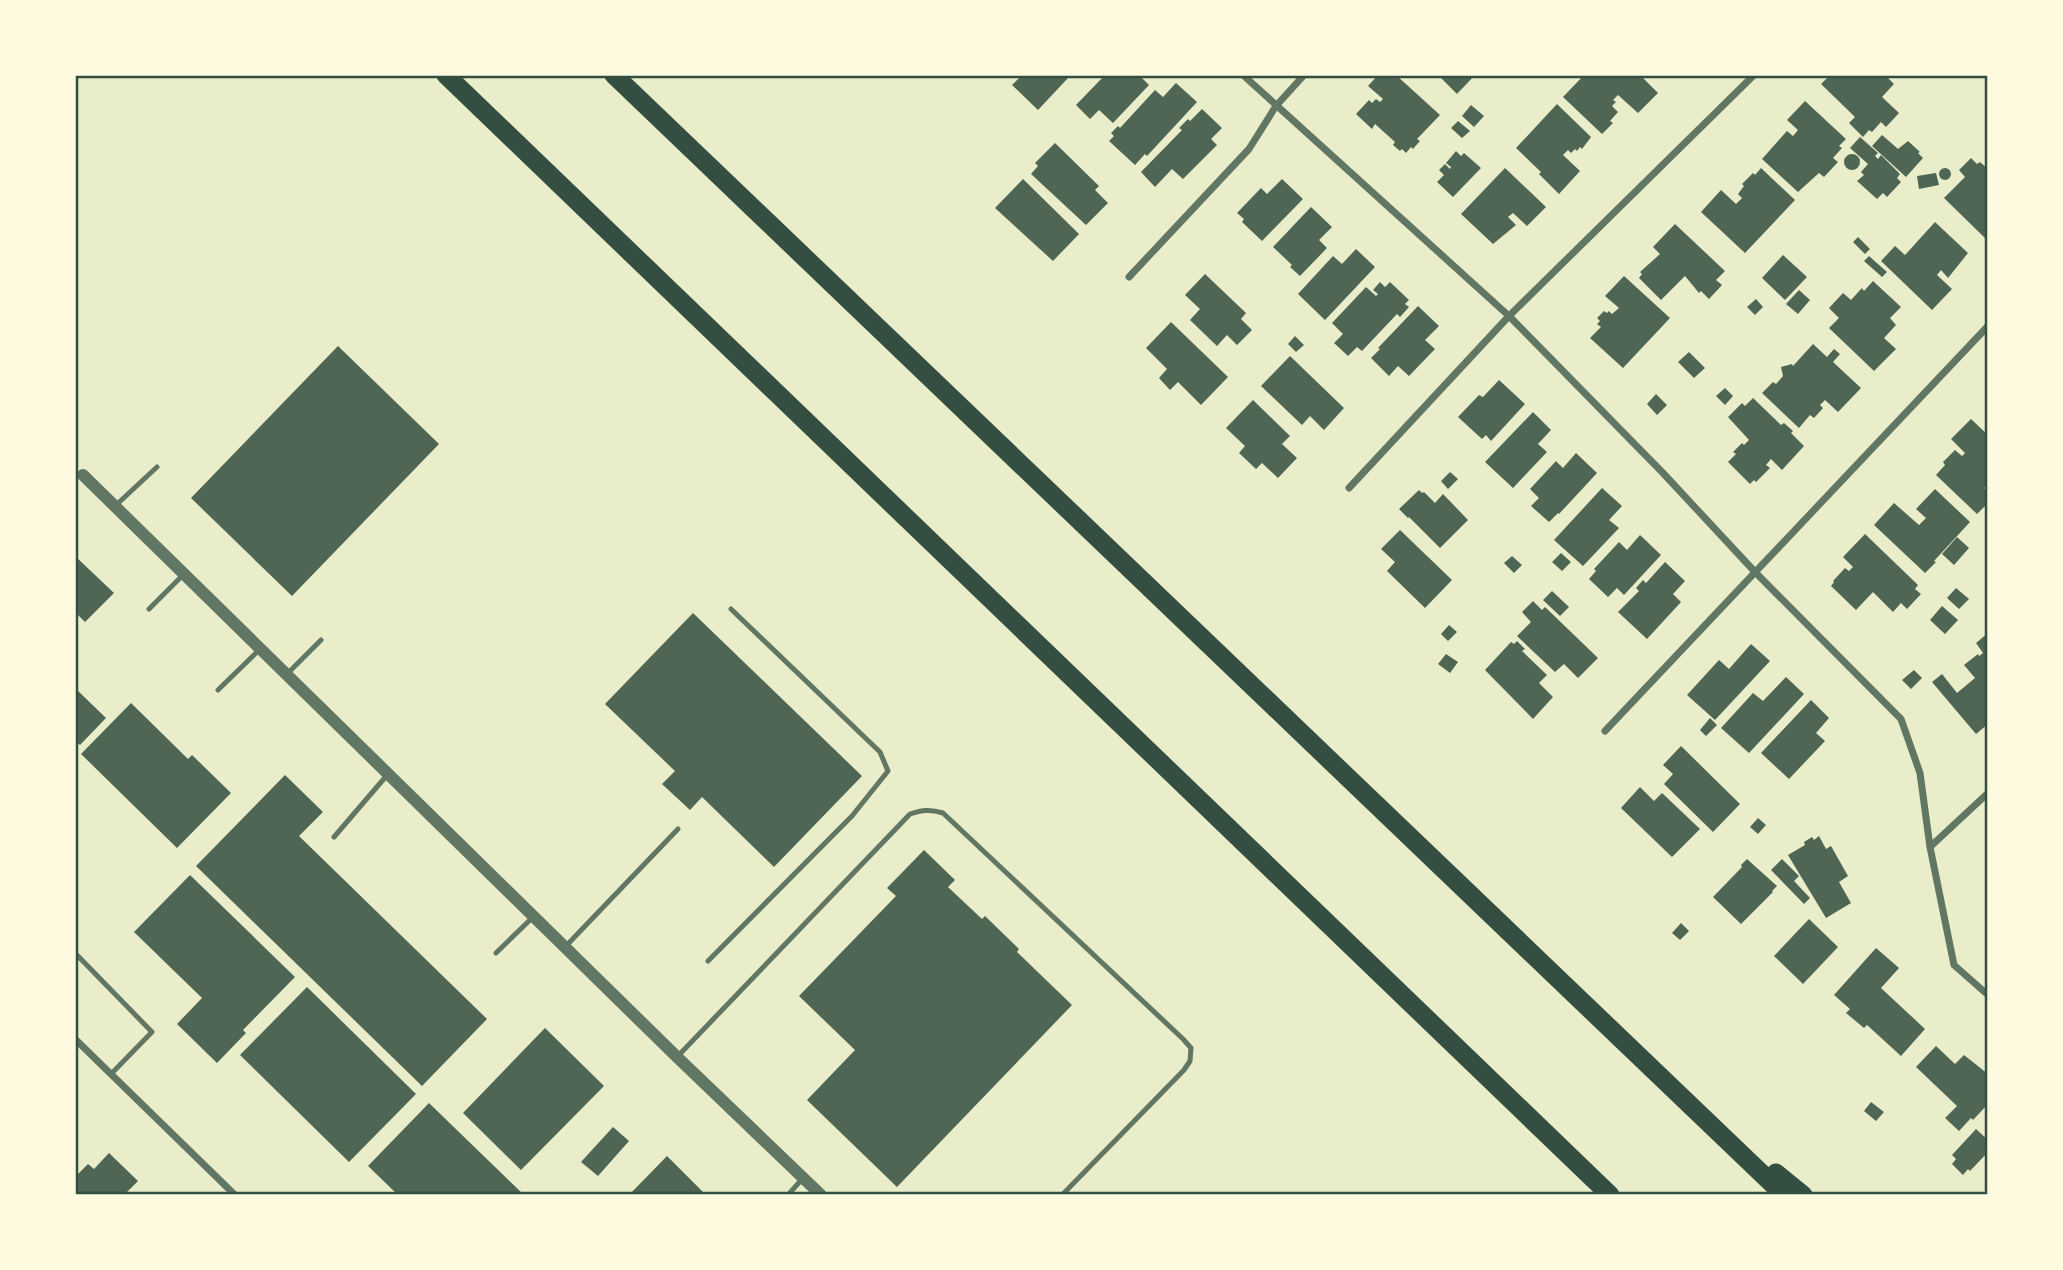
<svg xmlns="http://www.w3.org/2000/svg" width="2063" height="1270" viewBox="0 0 2063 1270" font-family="Mulish,sans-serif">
	<rect width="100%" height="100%" fill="#e9edc9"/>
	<path fill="#4f6655" d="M1016 75H1065L1068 78 1038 110 1012 85 1019 78Z
		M1105 75H1143L1141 77 1149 85 1113 123 1099 110 1090 119 1076 105Z
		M1378 75H1396L1440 115 1417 139 1420 141 1413 149 1411 147 1406 153 1402 149 1400 151 1393 145 1395 142 1375 124 1372 129 1356 114 1369 100 1372 103 1376 99 1380 102 1383 99 1368 86Z
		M1438 75H1475L1457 94Z
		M1584 75H1640L1658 93 1638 113 1618 95 1613 100 1616 102 1612 106 1618 112 1610 121 1613 123 1602 134 1563 97Z
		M1830 75H1885L1894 84 1882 97 1899 113 1886 127 1881 122 1872 132 1869 130 1863 137 1849 123 1855 117 1821 84Z
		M1176 83 1197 102 1147 156 1145 154 1135 165 1109 141 1114 136 1111 133 1118 126 1120 128 1155 90 1163 97Z
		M1805 101 1846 139 1839 146 1842 148 1833 158 1838 162 1824 177 1819 173 1798 192 1762 159 1787 131 1793 136 1798 130 1787 120Z
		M1557 104 1591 137 1582 149 1580 147 1577 151 1575 149 1571 153 1568 150 1563 155 1580 171 1559 194 1539 174 1541 172 1516 148Z
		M1471 105 1484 116 1474 127 1462 116Z
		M1202 109 1222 128 1211 139 1217 145 1183 179 1172 169 1155 187 1141 172 1182 130 1179 128 1188 119 1190 121Z
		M1458 121 1470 131 1462 138 1451 128Z
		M1882 135 1898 149 1908 141 1920 152 1918 153 1923 158 1906 177 1872 146Z
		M1860 137 1878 153 1875 156 1878 159 1881 155 1900 174 1897 178 1901 182 1887 197 1883 193 1877 199 1857 181 1864 175 1861 172 1868 164 1850 148Z
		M1055 143 1099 186 1095 190 1108 203 1086 225 1031 174 1038 166 1035 163Z
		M1456 151 1461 156 1464 153 1481 168 1453 197 1437 182 1444 175 1439 170 1445 164 1450 169 1451 167 1446 163Z
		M1844 162a8 8 0 1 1 16 0a8 8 0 1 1-16 0Z
		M1971 158 1977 164 1980 162 1988 169V241L1944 198 1965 177 1959 170Z
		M1939 174a6 6 0 1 1 12 0a6 6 0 1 1-12 0Z
		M1505 168 1546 207 1527 226 1513 213 1508 217 1516 225 1493 244 1461 214Z
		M1761 168 1795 200 1745 253 1701 212 1721 190 1736 204 1742 198 1738 194 1744 186 1742 184 1753 173 1755 175Z
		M1936 173 1939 185 1919 189 1917 176Z
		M1023 179 1079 234 1053 261 995 208Z
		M1282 179 1303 199 1262 241 1242 222 1244 219 1237 213 1261 188 1267 194Z
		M1311 207 1332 227 1319 240 1327 248 1300 276 1290 267 1292 265 1273 247Z
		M1935 222 1968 253 1948 278 1941 270 1937 275 1952 289 1932 310 1881 261 1895 246 1905 255Z
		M1675 224 1725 271 1716 280 1722 285 1709 299 1701 291 1699 293 1685 276 1661 300 1639 278 1642 274 1640 272 1660 254 1653 247Z
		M1858 237 1870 249 1865 254 1853 242Z
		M1356 249 1375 267 1325 320 1298 294 1333 256 1342 264Z
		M1783 255 1807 277 1785 300 1762 278Z
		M1869 256 1887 272 1882 277 1864 261Z
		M1205 274 1246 313 1241 319 1252 330 1237 345 1227 335 1217 346 1190 320 1200 309 1185 295Z
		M1624 276 1670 318 1623 368 1590 338 1601 327 1597 324 1600 321 1597 318 1604 311 1607 313 1609 311 1612 314 1619 308 1605 296Z
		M1873 281 1901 307 1890 318 1896 325 1884 338 1896 349 1874 371 1829 328 1839 318 1829 308 1843 293 1851 300 1862 288 1864 291Z
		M1380 282 1385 287 1390 282 1409 300 1405 304 1409 307 1400 317 1397 314 1362 351 1357 347 1348 356 1334 343 1343 334 1332 323 1366 287 1376 296 1378 294 1373 290Z
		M1799 290 1810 300 1798 314 1786 304Z
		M1756 299 1763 307 1755 315 1747 307Z
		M1418 306 1439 326 1425 340 1435 349 1409 376 1398 366 1389 376 1371 358 1380 349 1378 348Z
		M1171 322 1228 377 1201 405 1178 382 1170 390 1159 378 1167 369 1146 348Z
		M1295 336 1304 345 1296 352 1288 344Z
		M1813 344 1827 357 1834 349 1840 354 1833 362 1861 388 1838 412 1825 400 1820 405 1823 408 1814 418 1810 415 1799 428 1762 393 1773 382 1776 384 1783 376 1781 367 1792 364 1793 366Z
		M338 346 439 444 292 596 191 498Z
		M1689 352 1705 368 1694 378 1678 362Z
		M1290 356 1344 408 1324 430 1310 416 1302 425 1261 386Z
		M1499 380 1525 404 1491 441 1486 435 1482 439 1458 417 1479 395 1483 397Z
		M1725 388 1733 396 1725 405 1716 396Z
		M1656 394 1667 405 1657 415 1647 404Z
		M1753 398 1781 425 1784 423 1793 431 1791 433 1804 446 1782 470 1771 459 1766 465 1770 468 1756 482 1754 480 1750 484 1728 462 1736 454 1733 452 1742 443 1744 445 1749 440 1728 417 1742 403 1745 406Z
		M1253 400 1290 436 1282 444 1297 458 1278 478 1262 463 1256 469 1239 453 1245 446 1226 428Z
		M1533 412 1551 430 1538 444 1547 452 1513 488 1485 462Z
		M1971 419 1988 435V484L1984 488 1988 492V503L1977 514 1936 475 1945 465 1943 462 1955 450 1962 456 1965 453 1951 439Z
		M1576 453 1597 473 1559 514 1558 513 1549 522 1531 506 1539 498 1530 489 1556 461 1563 468Z
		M1450 472 1458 479 1448 489 1441 481Z
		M1602 488 1622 506 1609 520 1619 528 1583 566 1554 540Z
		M1935 489 1970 522 1934 561 1936 562 1925 573 1874 525 1894 503 1919 525 1926 518 1916 509Z
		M1419 490 1422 493 1424 492 1435 503 1443 494 1468 520 1440 548 1409 517 1408 518 1399 509Z
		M1400 530 1452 580 1425 608 1387 571 1395 562 1381 549Z
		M1865 534 1918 585 1915 589 1921 594 1907 609 1901 603 1893 612 1873 592 1856 610 1831 586 1834 582 1833 581 1845 568 1849 571 1853 567 1843 557Z
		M1640 535 1661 555 1624 595 1617 588 1608 597 1589 579 1596 571 1594 569 1619 542 1627 550Z
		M1957 537 1969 548 1954 565 1942 554Z
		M1561 553 1571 562 1562 571 1552 562Z
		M75 556 114 593 85 622 75 612Z
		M1512 556 1522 565 1514 573 1504 563Z
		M1665 562 1685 581 1673 594 1681 602 1647 639 1618 612 1639 591 1636 588 1643 580 1646 583Z
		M1956 588 1969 599 1959 609 1947 598Z
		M1552 591 1569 607 1560 616 1543 600Z
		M1533 601 1542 610 1545 607 1598 658 1578 678 1564 664 1555 672 1517 636 1531 622 1522 612Z
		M1942 606 1958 620 1945 634 1930 620Z
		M693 613 862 776 774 867 702 797 690 810 662 784 675 771 605 704Z
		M1449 625 1457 632 1448 641 1441 634Z
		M1988 633V724L1976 734 1932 682 1942 674 1957 693 1975 678 1964 665 1978 654 1979 656 1983 653 1976 643Z
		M1517 641 1525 649 1522 651 1547 675 1539 683 1553 697 1533 719 1485 670 1511 642 1514 644Z
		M1751 644 1770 661 1715 720 1687 695 1719 660 1729 669Z
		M1446 654 1458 662 1450 673 1438 664Z
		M1914 670 1922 678 1911 689 1902 680Z
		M1786 677 1804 694 1749 753 1721 728 1753 693 1763 701Z
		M75 688 106 718 80 745 75 741Z
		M1811 700 1829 718 1816 733 1825 741 1789 779 1761 753Z
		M131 703 188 759 192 755 231 793 177 848 81 754Z
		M1710 718 1717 725 1706 736 1700 730Z
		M1681 746 1740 804 1713 832 1664 784 1673 774 1663 765Z
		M285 775 323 812 299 836 487 1019 422 1086 196 866Z
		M1640 787 1654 801 1662 793 1700 829 1672 857 1621 808Z
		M1758 818 1766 825 1758 834 1750 827Z
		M1819 836 1826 849 1831 846 1848 876 1839 882 1851 903 1826 918 1788 855 1805 845 1804 842 1812 837 1814 840Z
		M924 850 955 880 948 887 982 919 985 916 1019 949 1017 952 1072 1005 897 1187 807 1100 855 1050 799 996 896 896 887 888Z
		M1747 859 1777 886 1772 891 1773 892 1741 924 1713 897 1742 867 1741 865Z
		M1782 859 1799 876 1794 881 1810 898 1804 904 1771 870Z
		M190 875 295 977 243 1030 246 1033 217 1063 177 1024 202 998 134 932Z
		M1809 919 1838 947 1803 984 1774 956Z
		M1681 923 1689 931 1680 940 1672 933Z
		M1876 948 1899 968 1881 988 1925 1029 1901 1056 1867 1025 1864 1028 1846 1013 1850 1009 1834 995Z
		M307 987 416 1094 349 1162 240 1055Z
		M545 1028 604 1086 521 1170 463 1113Z
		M1936 1046 1955 1064 1964 1055 1988 1074V1104L1973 1120 1971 1118 1959 1131 1945 1118 1957 1106 1916 1067Z
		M1871 1102 1884 1112 1876 1121 1864 1111Z
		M429 1103 524 1195H398L368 1166Z
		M613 1127 629 1141 598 1176 581 1162Z
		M1976 1129 1988 1140V1152L1970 1171 1968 1169 1963 1175 1952 1164 1956 1159 1952 1155Z
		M109 1153 138 1181 124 1195H75V1177L88 1164 94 1169Z
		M667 1156 706 1195H629Z"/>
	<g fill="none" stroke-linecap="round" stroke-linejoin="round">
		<path stroke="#617663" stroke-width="5" d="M115 506 157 467
			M149 609 184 574
			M286 675 321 640
			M218 690 260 649
			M334 837 388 774
			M565 947 678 829
			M75 953 152 1032 111 1074
			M496 953 533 917
			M708 961 852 816 888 771 880 752 731 609
			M677 1057 910 814C922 810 930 809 943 813L1183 1039 1191 1048 1190 1061 1184 1070 1062 1195
			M788 1195 803 1178"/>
		<path stroke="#617663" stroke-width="7" d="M1243 75 1509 316 1663 473 1756 573 1901 719 1920 773 1930 847 1954 965 1988 995
			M1129 277 1249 149 1276 106 1304 75
			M1349 488 1509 316 1754 75
			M1605 731 1988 326
			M1930 847 1988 793
			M75 1039 235 1195"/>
		<path stroke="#617663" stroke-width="12" d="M83 475 677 1057 821 1195"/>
		<path stroke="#344e41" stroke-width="19" d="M446 75 1610 1195
			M614 75 1784 1195
			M1776 1173 1803 1195"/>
	</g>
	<rect width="2063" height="1270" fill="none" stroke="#fefae0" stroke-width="154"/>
	<rect x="77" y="77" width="1909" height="1116" fill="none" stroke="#344e41" stroke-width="2.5"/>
</svg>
